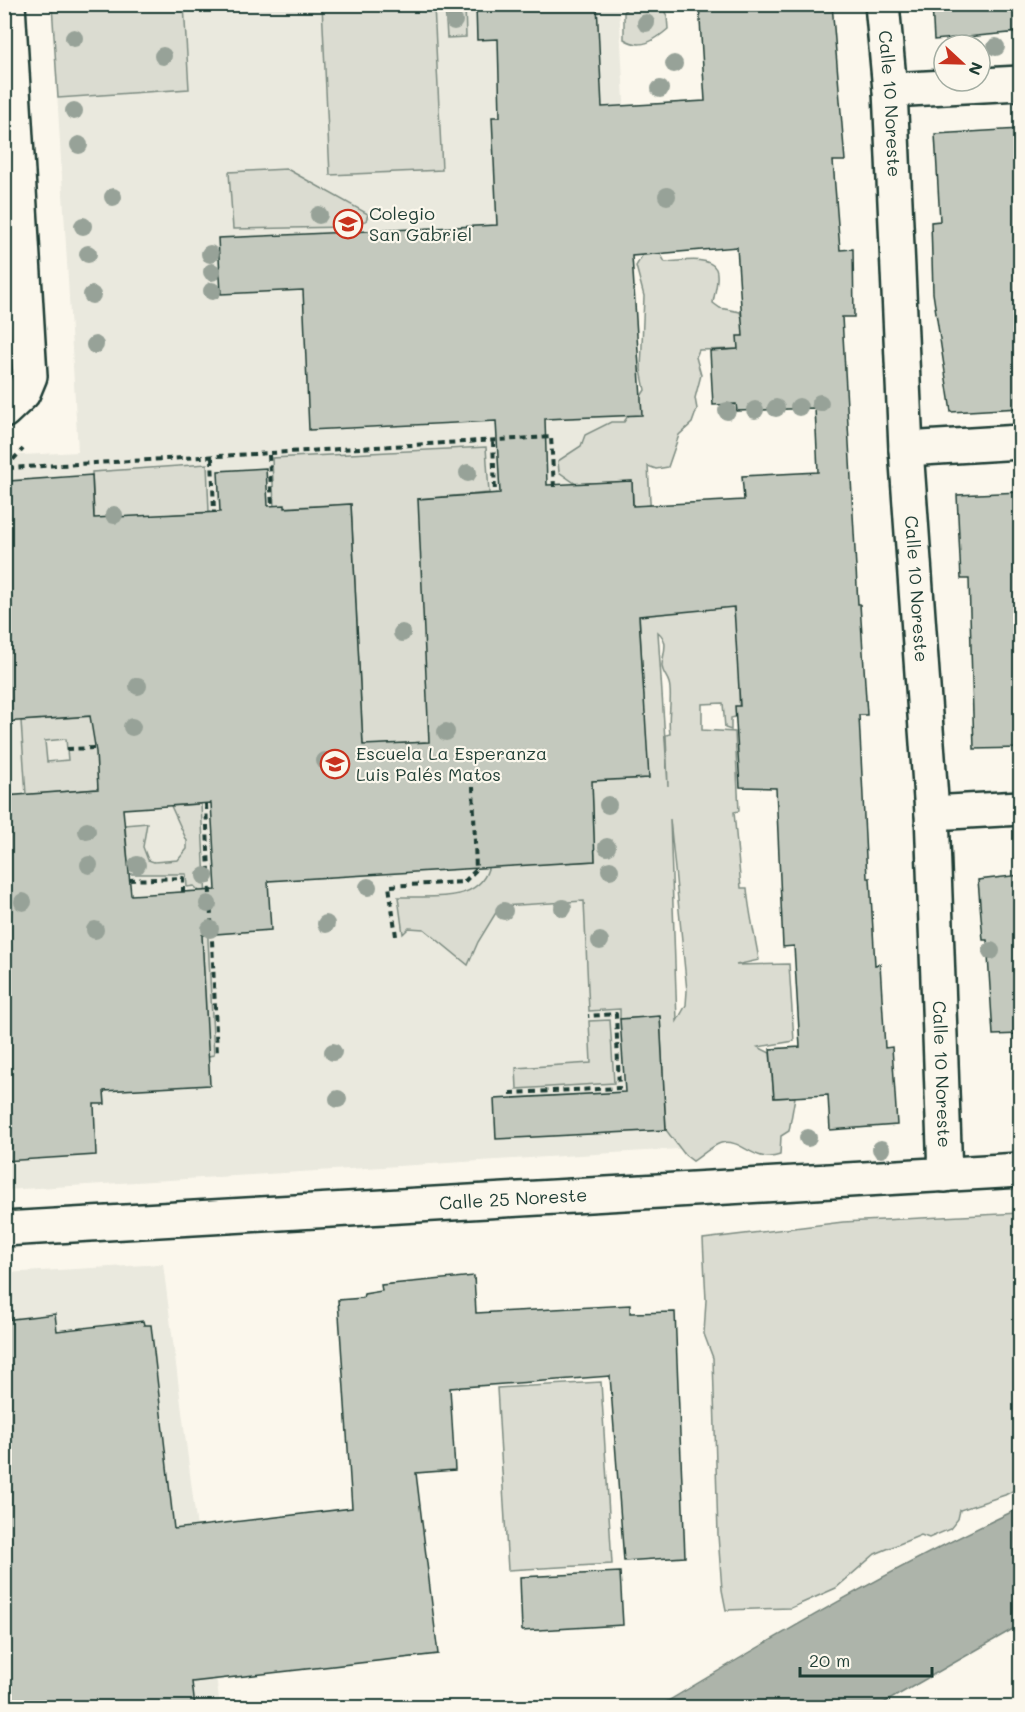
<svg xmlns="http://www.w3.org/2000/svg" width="1025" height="1712" viewBox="0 0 1025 1712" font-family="Mali,sans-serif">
	<rect width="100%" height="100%" fill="#fbf7ec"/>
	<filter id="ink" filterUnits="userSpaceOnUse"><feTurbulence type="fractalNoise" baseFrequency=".0167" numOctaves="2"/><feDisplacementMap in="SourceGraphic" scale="12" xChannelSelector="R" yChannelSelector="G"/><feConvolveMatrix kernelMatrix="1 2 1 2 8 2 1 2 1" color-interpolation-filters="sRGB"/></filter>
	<g filter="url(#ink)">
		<path fill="#eae9de" d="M52 5H619L629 197 674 895 679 1149 5 1190 4 456 78 452Z
			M163 1264 220 1707 5 1708V1273Z"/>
		<path fill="#dbdcd1" stroke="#7d8c82" stroke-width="1.5" fill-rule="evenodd" d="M52 5H184L189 89 58 98Z
			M322 5H434L442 170 330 175Z
			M445 5H465L466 37 447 38Z
			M628 5H661L667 16 668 29C654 41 641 50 624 39V13Z
			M287 169 368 214 366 221 345 222V227L233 229 229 172Z
			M660 253 665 262C678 262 709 255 716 269 720 278 714 294 713 303L720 308 740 312 747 335 738 337V349L699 350 696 357 701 375 695 398 697 409 692 423 679 435 668 467 656 469 648 466 655 589 733 607 740 649 739 716 731 718V730L725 728 723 703 702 704V730L735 732 739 811 734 812 741 888H747C749 913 755 936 759 960L736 965 789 964 794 1041 758 1047 770 1053 774 1098 795 1097 789 1131 781 1136 780 1155C753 1164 743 1138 721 1143 713 1145 701 1156 693 1161L685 1155 666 1130 660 1017 620 1019V1009L589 1011 584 901 500 906 478 942 468 965 424 929 409 928 403 934 398 897C428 896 477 904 488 869L484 789 498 866 595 861 592 791 560 782 648 778 632 481 576 484 559 472 558 461 581 446 585 435 611 422H624L645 390 641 370 644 296 636 266 643 254ZM658 632C670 642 663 653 662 665 662 673 667 676 669 683 673 696 667 718 670 734L666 735 668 786ZM670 819 687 991 686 1005 677 1021Z
			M486 447 489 493 418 499 499 760 425 742 363 746 351 504 274 508 272 458Z
			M207 464 209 512 138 517 87 596 94 512 92 472Z
			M96 716 98 789 26 795 21 721ZM66 739 68 760 47 762 45 741Z
			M201 804 214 1055 208 1056 199 891 194 886 187 887 186 874H129L125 825 147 823 143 847 148 860 154 862 178 860 187 849V841L171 806Z
			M610 1020 614 1083 517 1089 516 1068 591 1063 589 1021Z
			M1020 1213V1487L1005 1495 960 1510 958 1519 950 1529 929 1538 921 1535 875 1554 836 1588 791 1608 726 1610 722 1590 718 1535 713 1358 704 1334 706 1300 703 1239 843 1222Z
			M601 1382 612 1564 508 1570 497 1388Z"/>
		<path fill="#adb4aa" stroke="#74847b" stroke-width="1.5" d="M1020 1508V1625L877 1707H658C776 1636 895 1566 1020 1508Z"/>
		<path fill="#c4c9be" stroke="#1f3d34" stroke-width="1.5" fill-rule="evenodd" d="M508 4H597L602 107 705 101 699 4H832L845 161H833L840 250 853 249 854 317H842L858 604H860L867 715H859L867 878H870L875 965 880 964 885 1048 892 1047 897 1125 830 1130 828 1095 774 1098 770 1049 800 1047 794 946 783 947 776 788 740 787 735 706H740L734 607 639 616 649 778 592 781 595 861 268 881 271 930 202 935 210 1085 104 1091 105 1104H94L96 1155 4 1161V796L98 789 96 752 90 716 4 722V535L10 505 9 481 92 475 94 518 220 512 218 471 266 468 268 506 285 505V508L351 504 363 745 429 742 418 499 500 493 496 421 309 430 303 290 221 294 218 238 497 225 492 117H500L498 39 477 40 476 6ZM737 247 743 336H737L738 349 710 351 713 405 736 404 737 411 815 408 818 472 742 476 744 500 633 506 632 481 547 485 545 419 642 415 632 256ZM211 803 216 890 131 895 123 809Z
			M932 4H1020V32L934 40Z
			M1020 129V408L951 412 933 293 931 222 940 221 935 134Z
			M1020 492V748L974 749 969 579H961L957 495Z
			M1020 875V1034L993 1035 987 940H983L978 880Z
			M660 1016 666 1130 496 1139 494 1099 625 1092 620 1019Z
			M474 1276 476 1313 630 1305V1313L675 1312 685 1557 624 1561 610 1376 450 1388 455 1470 416 1473 438 1654 192 1682 195 1707H4V1320L55 1314 57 1331 143 1321 144 1325H151L174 1529 352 1508 338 1300 363 1298 364 1294 382 1291 381 1285Z
			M620 1572 623 1625 522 1631 520 1577Z"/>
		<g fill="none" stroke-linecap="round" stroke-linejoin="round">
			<g stroke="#1f3d34" stroke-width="38">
				<g id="minor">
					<path id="s1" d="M882 4 890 90 906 449 932 813 945 1175"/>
					<path d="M890 90 1020 83"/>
					<path d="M4 411 23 393 30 376 8 4"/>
					<path d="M906 449 1020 442"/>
					<path d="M932 813 1020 808"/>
					<path id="s2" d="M4 1229 1020 1170"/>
				</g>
			</g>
			<path stroke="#1f3d34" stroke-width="4" stroke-dasharray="6 4.5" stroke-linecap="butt" d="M493 441 495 493
				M269 455 272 506
				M212 458 214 512
				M8 468 551 437 554 487
				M4 478 8 465 23 449
				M67 749 95 748
				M206 804 217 1054
				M129 880 183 878V892
				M396 936 389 886 464 882 476 870 473 787
				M510 1093 619 1088 616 1014 588 1016"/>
			<use href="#minor" stroke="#fbf7ec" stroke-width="33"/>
		</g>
		<g fill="#97a298">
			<circle cx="454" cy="21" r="9"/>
			<circle cx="646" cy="23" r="9"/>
			<circle cx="74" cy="38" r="9"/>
			<circle cx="996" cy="47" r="9"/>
			<circle cx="163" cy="56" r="9"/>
			<circle cx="674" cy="64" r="9"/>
			<circle cx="660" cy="89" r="9"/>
			<circle cx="74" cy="111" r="9"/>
			<circle cx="79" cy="145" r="9"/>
			<circle cx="667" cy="196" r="9"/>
			<circle cx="113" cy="197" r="9"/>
			<circle cx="319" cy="215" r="9"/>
			<circle cx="83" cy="226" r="9"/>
			<circle cx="88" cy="254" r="9"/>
			<circle cx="210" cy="254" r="9"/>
			<circle cx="212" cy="272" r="9"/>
			<circle cx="212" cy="291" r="9"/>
			<circle cx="92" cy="295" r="9"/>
			<circle cx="95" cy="345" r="9"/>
			<circle cx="820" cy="403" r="9"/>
			<circle cx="799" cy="407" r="9"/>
			<circle cx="776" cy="408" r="9"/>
			<circle cx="755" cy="410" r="9"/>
			<circle cx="727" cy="411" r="9"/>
			<circle cx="468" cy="473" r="9"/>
			<circle cx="114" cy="515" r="9"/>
			<circle cx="402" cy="633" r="9"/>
			<circle cx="138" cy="686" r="9"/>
			<circle cx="132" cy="727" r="9"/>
			<circle cx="446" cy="732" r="9"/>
			<circle cx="325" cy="761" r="9"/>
			<circle cx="608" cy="805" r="9"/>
			<circle cx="87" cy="831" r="9"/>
			<circle cx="607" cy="847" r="9"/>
			<circle cx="89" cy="865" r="9"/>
			<circle cx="137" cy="865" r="9"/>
			<circle cx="610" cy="870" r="9"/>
			<circle cx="205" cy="876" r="9"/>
			<circle cx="368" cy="887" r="9"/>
			<circle cx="23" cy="902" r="9"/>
			<circle cx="208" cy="904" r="9"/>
			<circle cx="563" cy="908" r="9"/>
			<circle cx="504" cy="911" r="9"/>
			<circle cx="326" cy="924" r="9"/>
			<circle cx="210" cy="929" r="9"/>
			<circle cx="95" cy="930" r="9"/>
			<circle cx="600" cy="941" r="9"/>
			<circle cx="991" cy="951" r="9"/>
			<circle cx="333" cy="1052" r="9"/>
			<circle cx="338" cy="1099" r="9"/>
			<circle cx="808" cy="1138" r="9"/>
			<circle cx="881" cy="1149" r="9"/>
		</g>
	</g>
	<defs>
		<g id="school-ring" transform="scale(1.5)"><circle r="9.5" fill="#fbf7ec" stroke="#c8321e" stroke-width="1.5"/><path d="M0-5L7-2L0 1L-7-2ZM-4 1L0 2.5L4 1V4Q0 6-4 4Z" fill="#c8321e"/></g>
	</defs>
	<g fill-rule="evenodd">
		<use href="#school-ring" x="348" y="224"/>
		<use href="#school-ring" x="335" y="764"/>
	</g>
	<g text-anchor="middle" stroke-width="4.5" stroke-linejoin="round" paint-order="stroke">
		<g font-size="18" fill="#1f3d34" stroke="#fbf7ec">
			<text dy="6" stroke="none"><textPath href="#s1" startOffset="100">Calle 10 Noreste</textPath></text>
			<text dy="6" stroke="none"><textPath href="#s1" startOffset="586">Calle 10 Noreste</textPath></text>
			<text dy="6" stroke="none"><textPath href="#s1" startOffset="1072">Calle 10 Noreste</textPath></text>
			<text dy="6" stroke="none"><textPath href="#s2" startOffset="510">Calle 25 Noreste</textPath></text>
		</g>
		<g font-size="18" fill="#1f3d34" stroke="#fbf7ec" text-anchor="start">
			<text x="369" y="220">Colegio<tspan x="369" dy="21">San Gabriel</tspan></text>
			<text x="356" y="760">Escuela La Esperanza<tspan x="356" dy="21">Luis Palés Matos</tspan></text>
		</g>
	</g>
	<rect width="1025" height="1712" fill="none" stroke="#fbf7ec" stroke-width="24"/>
	<rect x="12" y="12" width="1001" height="1688" fill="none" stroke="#1f3d34" stroke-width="2" filter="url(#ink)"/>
	<g transform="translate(962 63) rotate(112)"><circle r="28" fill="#fbf7ec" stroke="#a3ada2" stroke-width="1.5"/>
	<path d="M0-4.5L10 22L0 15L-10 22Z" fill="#c8321e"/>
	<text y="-9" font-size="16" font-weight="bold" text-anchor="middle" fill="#1f3d34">N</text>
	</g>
	<path d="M800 1667v9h132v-9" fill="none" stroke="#1f3d34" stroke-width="3"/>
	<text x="809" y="1667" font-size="18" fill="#1f3d34" stroke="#fbf7ec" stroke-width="4.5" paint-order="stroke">20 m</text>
</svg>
